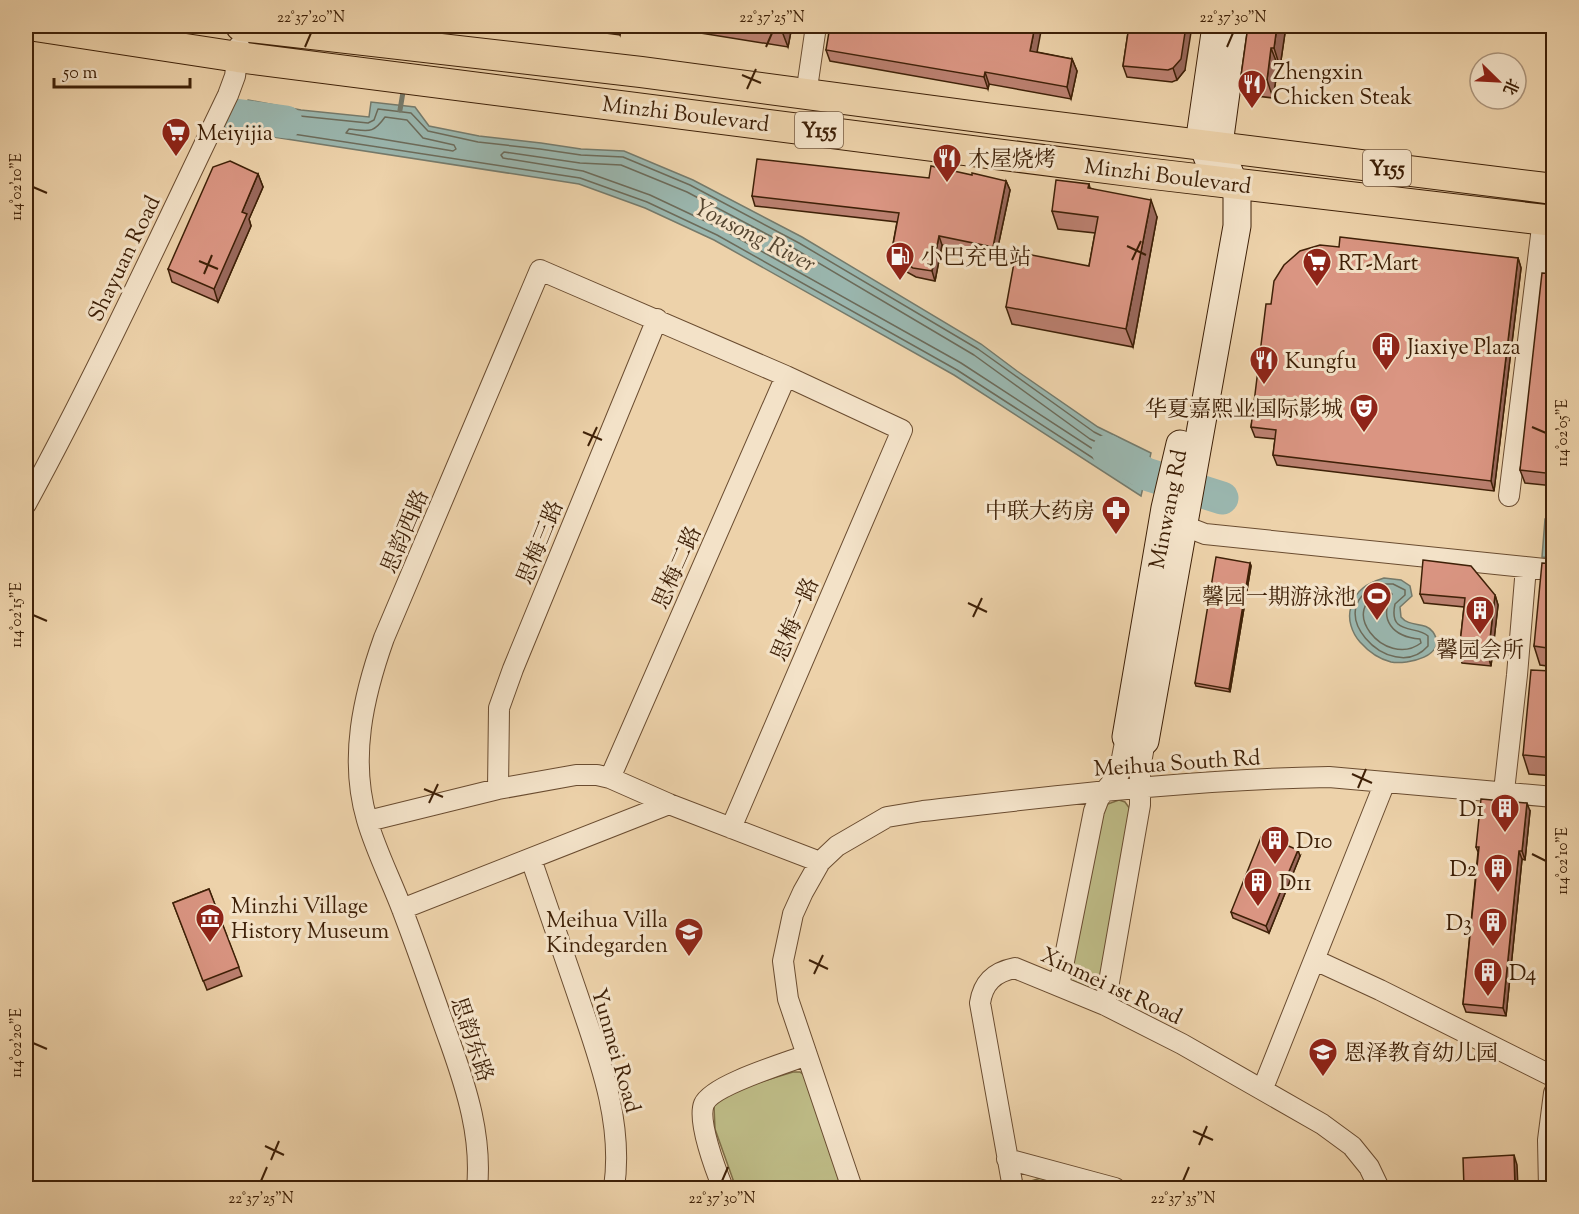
<svg xmlns="http://www.w3.org/2000/svg" width="1579" height="1214" viewBox="0 0 1579 1214" font-family="'Sorts Mill Goudy','Noto Serif SC',serif">
	<rect width="100%" height="100%" fill="#edd2aa"/>
	<filter id="stains"><feTurbulence type="fractalNoise" baseFrequency=".00333" numOctaves="4"/><feColorMatrix values="0 0 0 0 .2 0 0 0 0 .09 0 0 0 0 .02 0 0 0 .5 -.17"/></filter>
	<radialGradient id="worn" r=".72"><stop offset=".6" stop-color="#630" stop-opacity="0"/><stop offset="1" stop-color="#630" stop-opacity=".3"/></radialGradient>
	<path fill="#bdba85" stroke="#7e6d46" stroke-width="1.5" d="M1119 800 1125 802 1130 809 1100 983 1097 987 1089 988 1070 980 1105 805Z
		M793 1072H800L805 1076 823 1126 841 1188H736L715 1129 714 1106 725 1093Z
		M1044 1177 1085 1188H1022L1021 1184Z"/>
	<path fill="#9ab6ae" stroke="#757a6b" stroke-width="1.5" d="M248 100 301 110 369 117 371 102 415 107 429 126 479 136 541 143 581 149 624 151 693 180 802 237 981 344 1017 371 1098 427 1151 453 1141 496 954 375 714 240 645 208 579 184 235 131Z
		M1545 519 1553 520V558L1542 557Z
		M1384 578 1401 580 1410 586 1412 596 1400 607 1401 617C1410 628 1425 621 1433 632 1449 656 1407 665 1391 662 1379 659 1368 651 1360 642 1352 633 1347 619 1351 607 1355 590 1368 583 1384 578Z"/>
	<g fill="none" stroke-linecap="round" stroke-linejoin="round">
		<path stroke="#6c6b5a" stroke-width="1.5" d="M253 107 300 116 368 123 374 120 378 109 411 113 428 131 478 142 540 149 581 155 623 157 690 185 799 243 978 349 1094 432 1142 456 1143 459 1137 483 1133 484 957 370 717 235 647 202 580 178 247 127 245 123Z
			M385 117 407 120 423 138 454 145 456 149 453 151 346 133 349 129C369 131 373 134 385 117Z
			M504 152 580 163 621 165 687 192 795 249 974 355 1090 439 1134 460 1133 471 1128 472 961 363 720 228 650 195 583 171 503 158 501 155Z
			M1384 584H1393L1405 590V595L1395 604C1388 636 1417 625 1428 636V646C1391 688 1313 604 1384 584Z
			M1386 592H1390L1392 594C1378 620 1393 637 1420 639L1421 643C1385 670 1333 605 1386 592Z"/>
		<path stroke="#757a6b" stroke-width="5" d="M400 110 404 86"/>
		<path stroke="#9ab6ae" stroke-width="33" d="M235 115 286 122
			M1108 451 1146 474 1222 498"/>
		<g stroke="#6a4c30" stroke-width="22">
			<path id="street" d="M806 95 816 26
				M1509 496 1543 219
				M26 504C99 370 162 232 228 95L235 76 239 46
				M1174 522 1205 534 1554 570
				M610 778 786 376
				M498 789 499 708 513 669 657 319
				M1504 791 1517 675 1526 567
				M368 821 498 789 576 775H597L610 778 669 804 820 862
				M531 859C546 904 562 948 577 993 598 1055 624 1121 614 1188
				M402 909 669 804
				M1315 960 1380 990 1554 1077
				M1059 986 1094 811 1099 798 1119 774 1126 737
				M1105 1005 1140 805V768L1145 741
				M1263 1088 1385 782
				M1007 1159 1115 1188
				M477 1188C482 1137 467 1090 450 1042 434 998 419 953 402 909 391 880 376 851 367 820 349 759 363 697 384 638L540 270 786 376 902 430 731 828
				M723 1188C716 1171 697 1121 704 1104 712 1085 786 1063 807 1055
				M852 1188 788 999 783 961 793 914 803 892 820 862 837 846 887 817 923 811C1057 796 1193 779 1329 777L1554 797
				M1013 1188 980 1003C983 983 994 972 1015 968L1105 1005 1182 1044 1322 1124 1352 1146 1369 1167 1379 1188
				M1549 1188 1548 1140 1554 1093"/>
		</g>
		<g stroke="#3e2007" stroke-width="29">
			<path id="secondary" d="M1211 166 1205 151 1201 130 1216 26
				M1126 737 1165 508 1180 444
				M1145 741 1237 226V191L1223 157 1220 137 1235 26"/>
		</g>
		<g stroke="#3e2007" stroke-width="32">
			<path id="primary" d="M35 26 238 57 1145 173 1554 221
				M241 26 641 72 994 119 1554 189"/>
		</g>
		<use href="#street" stroke="#f3e2c8" stroke-width="20"/>
		<use href="#secondary" stroke="#f3e2c8" stroke-width="27"/>
		<use href="#primary" stroke="#edd2aa" stroke-width="30"/>
	</g>
	<path fill="#bb8070" stroke="#3e2007" stroke-width="1.5" d="M552 26H621L620 35Z
		M657 26H792L788 47Z
		M1129 26 1185 70 1177 80 1172 82 1127 77 1123 66Z
		M1248 26H1286L1280 67 1278 66 1273 98 1248 95 1241 76Z
		M826 50 1037 52 1072 59 1077 71 1071 99 989 84 988 89 830 61Z
		M258 174 263 187 249 219 251 226 218 302 172 282 168 269Z
		M929 178 1006 181 1010 190 996 256 942 245 935 281 916 277 894 265 891 255 897 222 755 206 752 196Z
		M1089 184 1090 188 1157 217 1133 347 1012 324 1006 307 1089 266 1095 233 1058 229 1052 211Z
		M1339 247 1518 258 1521 268 1494 491 1277 465 1273 455 1275 439 1255 437 1251 427 1271 304Z
		M1554 274V486L1525 483 1520 470Z
		M1250 563 1251 566 1230 692 1196 686 1195 683Z
		M1554 564V667L1540 665 1534 646Z
		M1420 594 1495 595 1498 605 1491 666 1462 663 1459 653 1464 607 1424 603Z
		M1554 669V776L1529 774 1523 755 1552 671Z
		M1530 811 1525 860 1522 859 1506 1016 1466 1012 1463 1004 1478 852 1476 847Z
		M1300 856 1269 933 1233 918 1231 912Z
		M209 889 242 976 207 990 173 903Z"/>
	<path fill="#99685b" stroke="#3e2007" stroke-width="1.5" d="M616 26H621L620 35Z
		M780 26H792L788 47Z
		M1035 26H1042L1035 63 1030 51Z
		M1186 26H1192L1185 70 1177 80 1173 68Z
		M1277 26H1286L1280 67 1274 48Z
		M1271 48 1278 66 1273 98 1267 80Z
		M26 51 30 64 26 87Z
		M1072 59 1077 71 1071 99 1067 87Z
		M985 72 989 84 988 89 984 77Z
		M258 174 263 187 249 219 251 226 218 302 214 289 242 212Z
		M1006 181 1010 190 996 256 993 247Z
		M1151 200 1157 217 1133 347 1126 329Z
		M939 236 942 245 935 281 932 271Z
		M1518 258 1521 268 1494 491 1491 481Z
		M1250 563 1251 566 1230 692 1229 689Z
		M1495 595 1498 605 1491 666 1488 656Z
		M1527 803 1530 811 1525 860 1522 851Z
		M1298 850 1300 856 1269 933 1266 926Z
		M1519 851 1522 859 1506 1016 1503 1008Z
		M1514 1155 1517 1165 1518 1188H1515Z"/>
	<path fill="#da9582" stroke="#3e2007" stroke-width="1.5" d="M830 26H1035L1030 51 1072 59 1067 87 985 72 984 77 826 50Z
		M1129 26H1186L1181 59 1173 68 1168 70 1123 66Z
		M1248 26H1277L1274 48H1271L1267 80 1241 76Z
		M757 159 929 178 931 166 972 175V173L1006 181 993 247 939 236 932 271 913 268 891 255 899 213 752 196Z
		M230 161 258 174 242 212 247 214 214 289 168 269 213 167Z
		M1056 180 1089 184 1088 188 1151 200 1126 329 1006 307 1016 252 1089 266 1098 217 1052 211Z
		M1340 237 1518 258 1491 481 1273 455 1276 430 1251 427 1266 304H1271L1274 281 1284 265 1300 251 1320 245 1339 247Z
		M1542 273 1554 274V474L1520 470Z
		M1216 557 1250 563 1229 689 1195 683Z
		M1423 560 1471 566 1495 595 1488 656 1459 653 1465 598 1420 594Z
		M1542 563 1554 564V649L1534 646Z
		M1554 669V758L1523 755 1531 670 1552 671Z
		M1481 799 1527 803 1522 851H1519L1503 1008 1463 1004 1479 847H1476Z
		M1262 835 1298 850 1266 926 1231 912Z
		M209 889 239 967 203 981 173 903Z
		M1514 1155 1515 1188H1464L1463 1158Z"/>
	<path fill="none" stroke="#3e2007" stroke-width="2" d="M305 47 311 33M766 47 772 33M1227 47 1233 33M742 75 761 83M747 89 756 69M33 187 47 193M1127 246 1146 255M1132 260 1141 241M199 261 218 269M204 274 212 255M1532 427 1546 433M583 432 602 440M588 446 597 427M968 603 987 612M33 615 47 621M973 617 982 598M1352 774 1372 783M1358 788 1366 769M424 789 443 797M429 803 438 784M1532 854 1546 861M809 960 828 969M814 974 823 955M33 1043 47 1049M1193 1131 1213 1140M1199 1145 1207 1126M265 1146 284 1155M271 1160 279 1141M261 1181 267 1167M722 1181 728 1167M1183 1181 1189 1167"/>
	<defs>
		<g id="restaurant-pin" transform="scale(1.5)"><path d="M0 17L-7.5 6A9.5 9.5 0 1 1 7.5 6Z" fill="#8f2418" stroke="#f3e2c8"/><path d="M-5-6h1v4h1v-4h1v4h1v-4h1v5L-1.5 .5V6h-2V.5L-5-1ZM5-6V6H3V1.5H1.5Q1.5-4 5-6Z" fill="#fff"/></g>
		<g id="supermarket-pin" transform="scale(1.5)"><path d="M0 17L-7.5 6A9.5 9.5 0 1 1 7.5 6Z" fill="#8f2418" stroke="#f3e2c8"/><path d="M-6-5.5h2.5l.6 2H6L4.5 2H-2.5L-4.4-4H-6ZM-1.5 3.2a1.3 1.3 0 1 0 .1 0ZM3 3.2a1.3 1.3 0 1 0 .1 0Z" fill="#fff"/></g>
		<g id="fuel-pin" transform="scale(1.5)"><path d="M0 17L-7.5 6A9.5 9.5 0 1 1 7.5 6Z" fill="#8f2418" stroke="#f3e2c8"/><path d="M-5.5-6h7V0h2V4h1.3V-2.5L3-4.5l.8-.8L6-3V5H2.5V1h-1V6h-7ZM-4.2-4.7v3.2H.2V-4.7Z" fill="#fff"/></g>
		<g id="building-pin" transform="scale(1.5)"><path d="M0 17L-7.5 6A9.5 9.5 0 1 1 7.5 6Z" fill="#8f2418" stroke="#f3e2c8"/><path d="M-4-6H4V6H1V3H-1V6H-4ZM-2.5-4.3h1.7v1.8h-1.7ZM.8-4.3h1.7v1.8H.8ZM-2.5-1h1.7V.8h-1.7ZM.8-1h1.7V.8H.8Z" fill="#fff"/></g>
		<g id="theatre-pin" transform="scale(1.5)"><path d="M0 17L-7.5 6A9.5 9.5 0 1 1 7.5 6Z" fill="#8f2418" stroke="#f3e2c8"/><path d="M-5-5.5Q0-4 5-5.5V0Q5 5 0 6Q-5 5-5 0ZM-3.3-2.5H-1v1.5H-3.3ZM1-2.5H3.3v1.5H1ZM-2.8 1Q0 5.5 2.8 1Z" fill="#fff"/></g>
		<g id="pharmacy-pin" transform="scale(1.5)"><path d="M0 17L-7.5 6A9.5 9.5 0 1 1 7.5 6Z" fill="#8f2418" stroke="#f3e2c8"/><path d="M-2-6h4v4h4v4h-4v4h-4v-4h-4v-4h4Z" fill="#fff"/></g>
		<g id="stadium-pin" transform="scale(1.5)"><path d="M0 17L-7.5 6A9.5 9.5 0 1 1 7.5 6Z" fill="#8f2418" stroke="#f3e2c8"/><path d="M0-5a6.5 5 0 1 0 0 10a6.5 5 0 1 0 0-10ZM-3.5-1.8h7v3.6h-7Z" fill="#fff"/></g>
		<g id="museum-pin" transform="scale(1.5)"><path d="M0 17L-7.5 6A9.5 9.5 0 1 1 7.5 6Z" fill="#8f2418" stroke="#f3e2c8"/><path d="M0-6L6-3V-2H-6V-3ZM-5-1h2V3h-2ZM-1-1h2V3h-2ZM3-1h2V3H3ZM-6 4H6V6H-6Z" fill="#fff"/></g>
		<g id="school-pin" transform="scale(1.5)"><path d="M0 17L-7.5 6A9.5 9.5 0 1 1 7.5 6Z" fill="#8f2418" stroke="#f3e2c8"/><path d="M0-5L7-2L0 1L-7-2ZM-4 1L0 2.5L4 1V4Q0 6-4 4Z" fill="#fff"/></g>
	</defs>
	<g fill-rule="evenodd">
		<use href="#restaurant-pin" x="1252" y="84"/>
		<use href="#supermarket-pin" x="176" y="132"/>
		<use href="#restaurant-pin" x="947" y="158"/>
		<use href="#fuel-pin" x="900" y="256"/>
		<use href="#supermarket-pin" x="1317" y="262"/>
		<use href="#building-pin" x="1386" y="346"/>
		<use href="#restaurant-pin" x="1264" y="360"/>
		<use href="#theatre-pin" x="1364" y="408"/>
		<use href="#pharmacy-pin" x="1116" y="510"/>
		<use href="#stadium-pin" x="1377" y="596"/>
		<use href="#building-pin" x="1480" y="610"/>
		<use href="#building-pin" x="1505" y="808"/>
		<use href="#building-pin" x="1275" y="840"/>
		<use href="#building-pin" x="1498" y="868"/>
		<use href="#building-pin" x="1258" y="882"/>
		<use href="#museum-pin" x="210" y="918"/>
		<use href="#building-pin" x="1493" y="922"/>
		<use href="#school-pin" x="689" y="932"/>
		<use href="#building-pin" x="1488" y="972"/>
		<use href="#school-pin" x="1323" y="1052"/>
	</g>
	<g text-anchor="middle" stroke-width="6" stroke-linejoin="round" paint-order="stroke">
		<g fill="#f3e2c8" stroke="#745a41" stroke-width="1.5">
			<rect x="795" y="112" width="48" height="36" rx="4.5"/>
			<rect x="1363" y="150" width="48" height="36" rx="4.5"/>
		</g>
		<g font-size="21" font-weight="bold" fill="#3e2007">
			<text x="819" y="137">Y155</text>
			<text x="1387" y="175">Y155</text>
		</g>
		<g font-size="22" fill="#3e2007" stroke="#f3e2c8" text-anchor="start">
			<text x="1273" y="79">Zhengxin<tspan x="1273" dy="25">Chicken Steak</tspan></text>
			<text x="197" y="140">Meiyijia</text>
			<text x="968" y="166">木屋烧烤</text>
			<text x="921" y="264">小巴充电站</text>
			<text x="1338" y="270">RT-Mart</text>
			<text x="1407" y="354">Jiaxiye Plaza</text>
			<text x="1285" y="368">Kungfu</text>
			<text x="1343" y="416" text-anchor="end">华夏嘉熙业国际影城</text>
			<text x="1095" y="518" text-anchor="end">中联大药房</text>
			<text x="1356" y="604" text-anchor="end">馨园一期游泳池</text>
			<text x="1480" y="657" text-anchor="middle">馨园会所</text>
			<text x="1484" y="816" text-anchor="end">D1</text>
			<text x="1296" y="848">D10</text>
			<text x="1477" y="876" text-anchor="end">D2</text>
			<text x="1279" y="890">D11</text>
			<text x="231" y="913">Minzhi Village<tspan x="231" dy="25">History Museum</tspan></text>
			<text x="668" y="927" text-anchor="end">Meihua Villa<tspan x="668" dy="25">Kindegarden</tspan></text>
			<text x="1472" y="930" text-anchor="end">D3</text>
			<text x="1509" y="980">D4</text>
			<text x="1344" y="1060">恩泽教育幼儿园</text>
		</g>
		<g font-size="22" fill="#3e2007" stroke="#f3e2c8">
			<text transform="translate(686 113) rotate(7)" y="8">Minzhi Boulevard</text>
			<text transform="translate(1168 175) rotate(7)" y="8">Minzhi Boulevard</text>
			<text transform="translate(123 258) rotate(-64)" y="8">Shayuan Road</text>
			<text transform="translate(1167 509) rotate(-79)" y="8">Minwang Rd</text>
			<text transform="translate(404 531) rotate(-67)" y="8">思韵西路</text>
			<text transform="translate(539 542) rotate(-68)" y="8">思梅三路</text>
			<text transform="translate(676 567) rotate(-66)" y="8">思梅二路</text>
			<text transform="translate(794 619) rotate(-67)" y="8">思梅一路</text>
			<text transform="translate(1177 762) rotate(-4)" y="8">Meihua South Rd</text>
			<text transform="translate(1112 985) rotate(25)" y="8">Xinmei 1st Road</text>
			<text transform="translate(473 1039) rotate(71)" y="8">思韵东路</text>
			<text transform="translate(617 1050) rotate(74)" y="8">Yunmei Road</text>
		</g>
		<g font-size="24" font-style="italic" fill="#554631" stroke="#f3e2c8">
			<text transform="translate(755 235) rotate(27)" y="8">Yousong River</text>
		</g>
	</g>
	<rect width="1579" height="1214" fill="none" stroke="#edd2aa" stroke-width="66"/>
	<g transform="translate(1498 81) rotate(114)"><circle r="28" fill="#f3e2c8" stroke="#ab947b" stroke-width="1.5"/>
	<path d="M0-4.5L10 22L0 15L-10 22Z" fill="#8f2418"/>
	<text y="-9" font-size="16" font-weight="bold" text-anchor="middle" fill="#3e2007">北</text>
	</g>
	<path d="M54 78v9h136v-9" fill="none" stroke="#3e2007" stroke-width="3"/>
	<text x="63" y="78" font-size="18" fill="#3e2007" stroke="#f3e2c8" stroke-width="4.5" paint-order="stroke">50 m</text>
	<rect x="33" y="33" width="1513" height="1148" fill="none" stroke="#3e2007" stroke-width="2"/>
	<g font-size="15" text-anchor="middle" fill="#3e2007">
		<text x="311" y="22">22°37'20"N</text>
		<text x="772" y="22">22°37'25"N</text>
		<text x="1233" y="22">22°37'30"N</text>
		<text transform="translate(16 187) rotate(-90)" y="5">114°02'10"E</text>
		<text transform="translate(1562 433) rotate(-90)" y="5">114°02'05"E</text>
		<text transform="translate(16 615) rotate(-90)" y="5">114°02'15"E</text>
		<text transform="translate(1562 861) rotate(-90)" y="5">114°02'10"E</text>
		<text transform="translate(16 1043) rotate(-90)" y="5">114°02'20"E</text>
		<text x="261" y="1203">22°37'25"N</text>
		<text x="722" y="1203">22°37'30"N</text>
		<text x="1183" y="1203">22°37'35"N</text>
	</g>
	<rect width="100%" height="100%" filter="url(#stains)"/>
	<rect width="100%" height="100%" fill="url(#worn)"/>
</svg>
